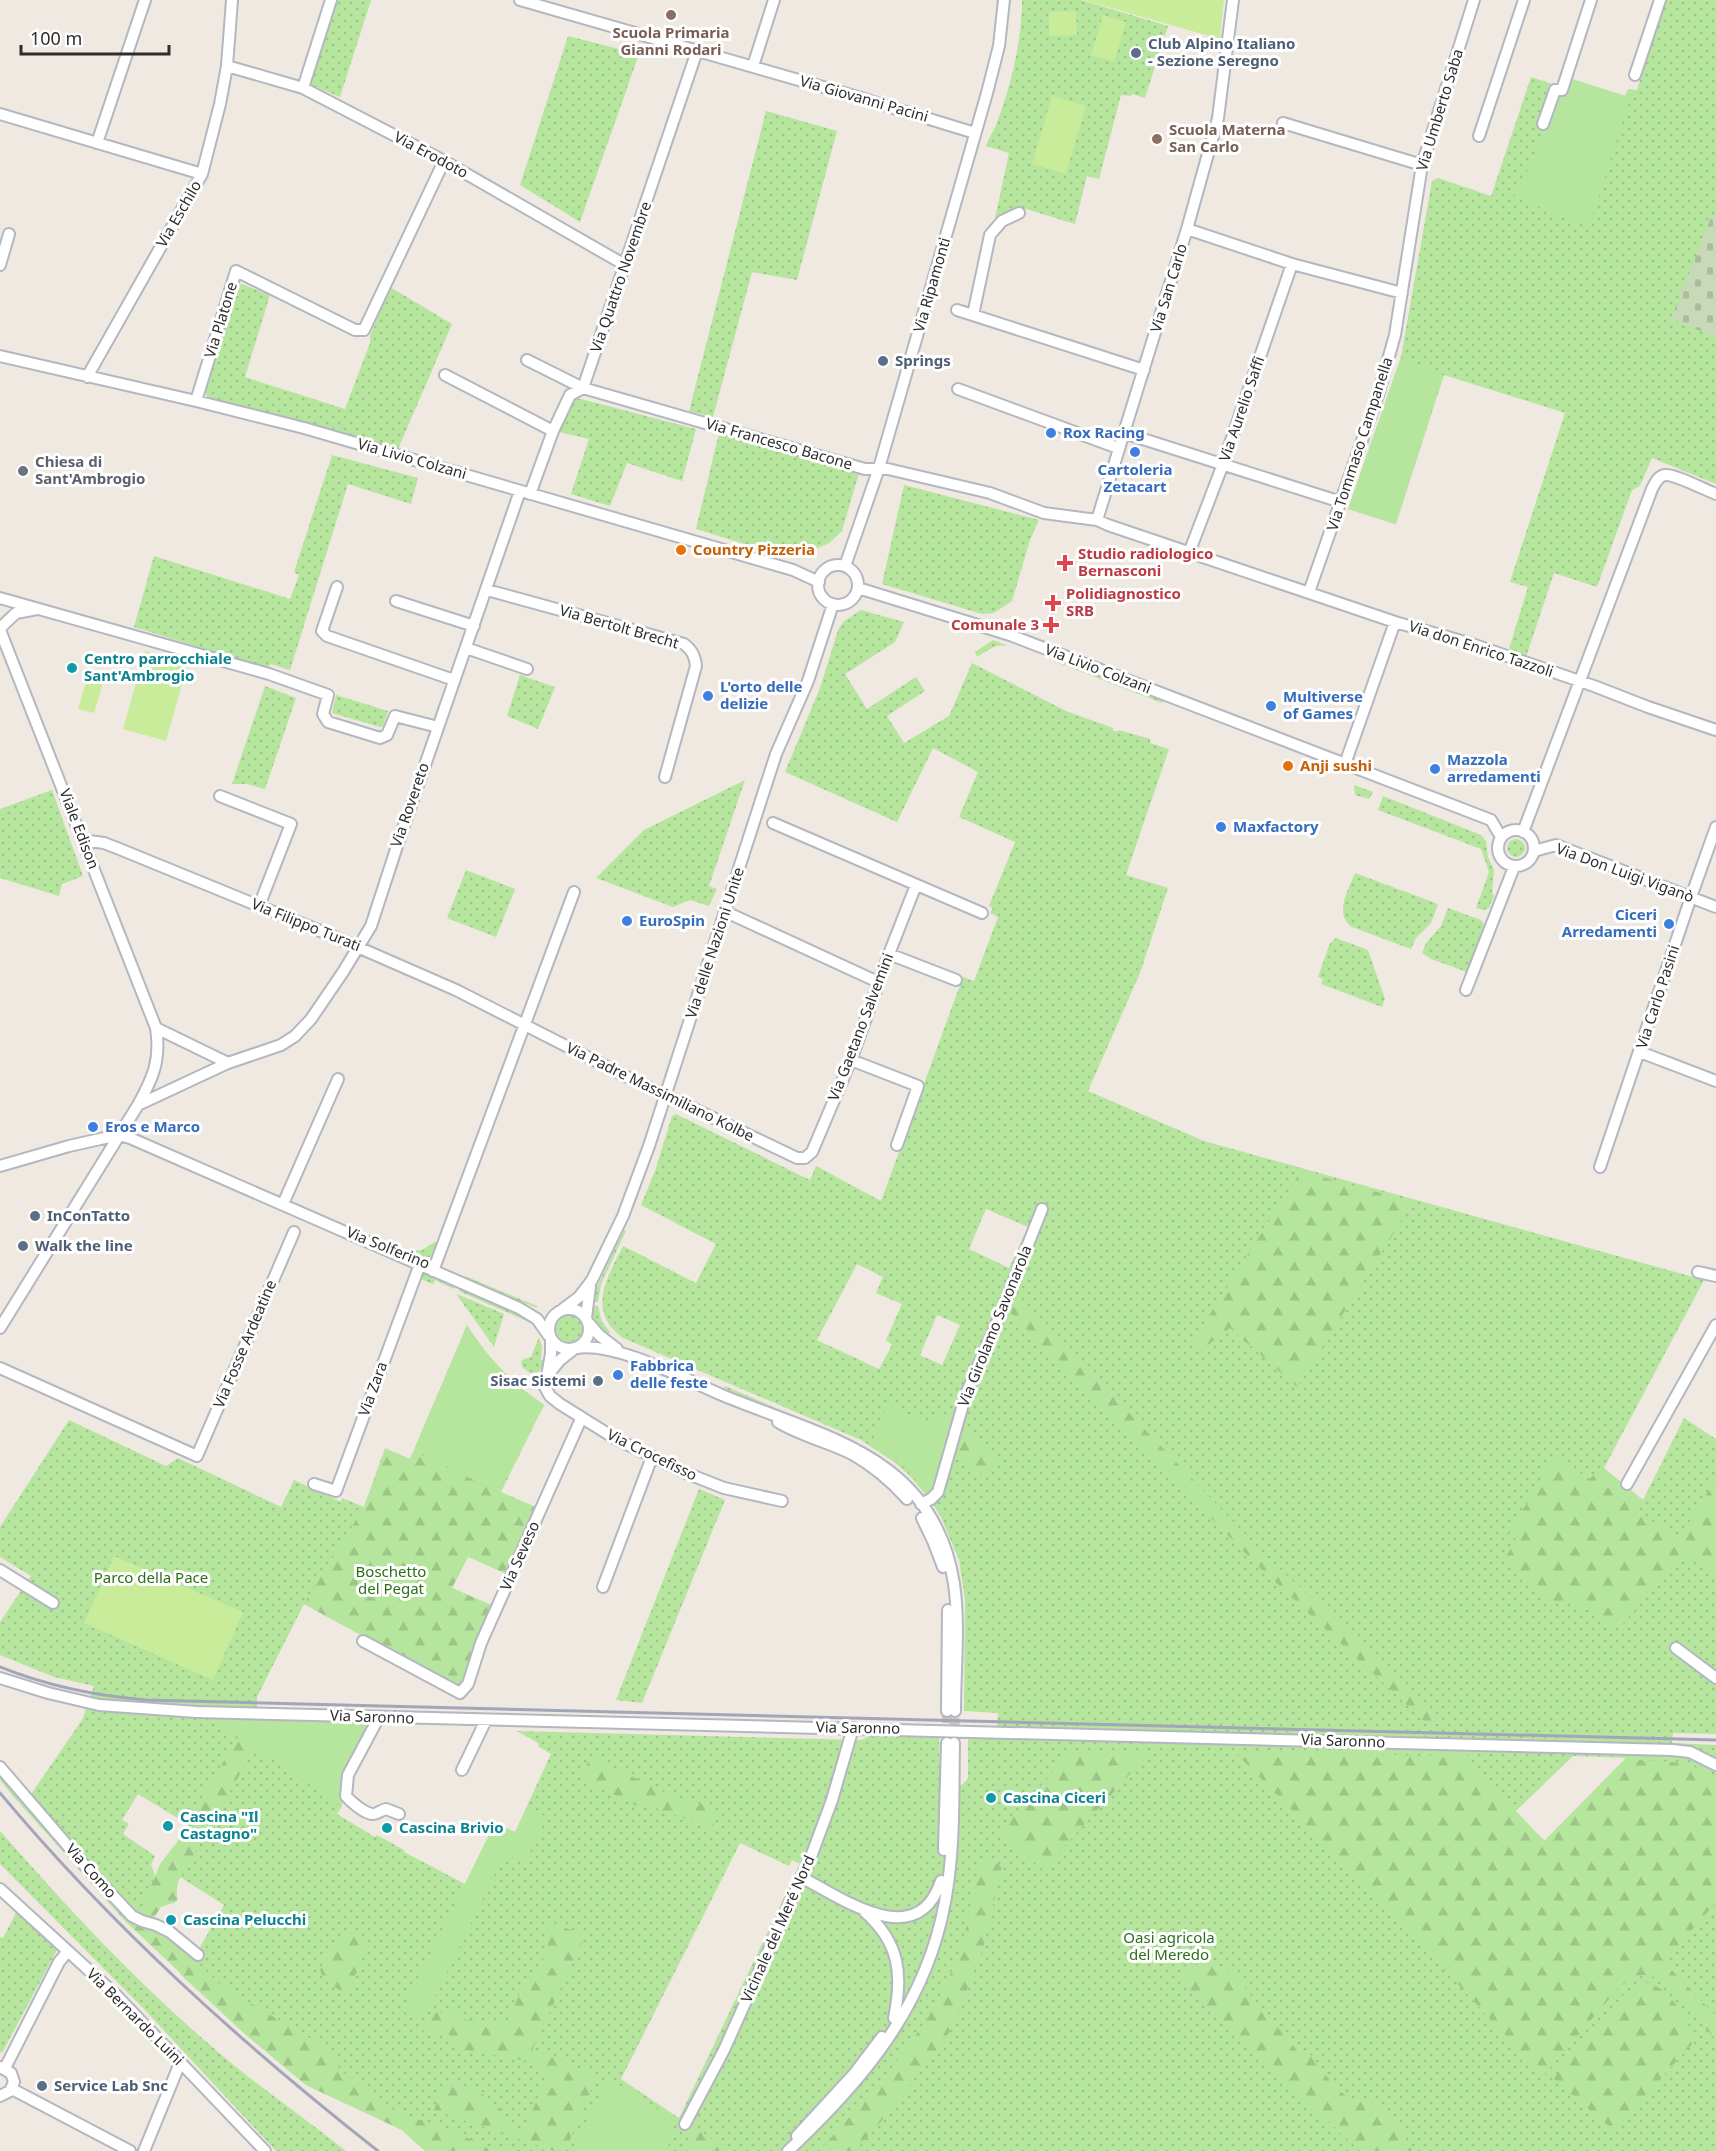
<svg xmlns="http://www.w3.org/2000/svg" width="1716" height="2151" viewBox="0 0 1716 2151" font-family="'Noto Sans',sans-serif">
	<defs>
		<pattern id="grass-dots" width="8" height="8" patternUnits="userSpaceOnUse" patternTransform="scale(1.5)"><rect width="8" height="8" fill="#b6e59e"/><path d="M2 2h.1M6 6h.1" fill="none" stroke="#9dc588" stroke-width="1.8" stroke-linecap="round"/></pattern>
		<pattern id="forest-firs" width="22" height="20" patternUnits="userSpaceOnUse" patternTransform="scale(1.5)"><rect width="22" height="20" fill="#b6e59e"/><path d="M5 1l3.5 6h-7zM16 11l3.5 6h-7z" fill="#9dc588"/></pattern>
		<pattern id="cemetery-stones" width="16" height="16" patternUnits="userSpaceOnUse" patternTransform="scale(1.5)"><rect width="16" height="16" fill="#c8d9b8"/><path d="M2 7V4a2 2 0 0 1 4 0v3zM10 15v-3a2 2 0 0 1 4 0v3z" fill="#acbb9e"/></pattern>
	</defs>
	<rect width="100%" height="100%" fill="#efe9e1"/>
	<path fill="url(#grass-dots)" fill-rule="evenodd" d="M338 0H371L340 97 309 84Z
		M1022 0H1081L1168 26 1145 98 1132 94 1131 96 1121 95 1099 179 1087 176 1075 224 1026 209 994 223 1009 153 986 146C988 139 993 132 996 125 1011 86 1022 42 1022 0Z
		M1665 0H1716V484L1652 458 1640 486 1632 490 1597 587 1554 573 1526 657 1508 652 1528 587 1510 582 1565 413 1444 375 1396 524 1348 509 1401 357 1432 181 1438 178 1491 196 1531 77 1562 87 1566 77 1625 96 1628 89 1637 90Z
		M568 36 639 54 580 222 520 185Z
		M766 111 837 131 797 280 752 272 713 417 689 411Z
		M242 284 270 295 245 377 345 409 370 343V336L390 287 452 324 398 449 209 400 203 389 237 285Z
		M574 398 581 399 696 429 682 481 627 463 610 506 571 494 589 439 559 432Z
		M719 433 859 473 842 531 829 543 809 552 787 557 696 529Z
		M332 455 418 478 411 504 348 484 290 670 271 664 267 668 134 627 154 556 290 599 299 575 294 572Z
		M904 485 1039 520 1030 540 1012 601 994 613 982 614 882 584Z
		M861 610 904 622 895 642 845 674 867 709 916 677 925 691 887 716 904 743 949 716 972 663 1066 711 1113 728 1112 730 1117 732 1119 730 1150 739V743L1169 749 1126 875 1168 888 1140 973 1088 1091 1204 1141 1704 1280 1604 1468 1643 1500 1684 1418 1716 1439V1734L1673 1733 1672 1743 1716 1745V1759L1696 1750 1672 1754 1690 1757 1716 1770V2151H425L402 2130 306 2085 245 2034 180 1974 199 1949 224 1905 166 1868 191 1826 138 1794 122 1820 129 1824 123 1834 155 1856 151 1865 155 1876 170 1886 139 1917 29 1797 82 1720 94 1686 54 1677 0 1655V1622L31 1576 0 1557V1527L69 1420 166 1466 178 1458 281 1507 294 1480 341 1502 342 1498 364 1507 385 1448 410 1459 467 1325C488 1358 512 1383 544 1405L501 1492 536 1507 505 1573 468 1557 452 1588 491 1605 462 1681 458 1685H452L304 1604 257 1697V1717L363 1722 367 1726 343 1775 342 1806 337 1814 375 1837 377 1835 404 1850V1852L465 1884 495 1823 515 1832 551 1754 539 1747 538 1743 517 1731 861 1740 875 1734 939 1735 940 1785H962L968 1778V1734L786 1722 997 1726 998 1713 964 1711 965 1600 959 1560 941 1517 928 1497 908 1474 894 1462 861 1440 623 1338C586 1311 607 1278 623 1246L696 1283 716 1244 641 1205 655 1171 672 1116 676 1114 686 1119 810 1180 816 1166 881 1201 963 977 974 981 998 917 990 913 993 908 989 906 1015 842 959 817 978 772 933 748 897 822 785 772 820 688 838 630 844 621ZM986 1209 1028 1227 1009 1268 969 1249ZM857 1264 883 1277 876 1293 902 1304 886 1340 892 1345 879 1369 817 1340ZM937 1315 960 1325 942 1365 920 1355ZM1573 1756 1626 1758 1544 1841 1516 1811ZM740 1843 789 1866 792 1860 800 1864 679 2118 621 2079Z
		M993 640 1008 646C996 643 987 651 977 657L975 652Z
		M1049 655 1164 699 1162 703 1051 660Z
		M520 675 555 687 538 729 507 716Z
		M265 686 296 698 265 789 247 784H232Z
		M336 695 388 711 383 726 380 727 332 713Z
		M745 780 709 886 717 889 709 906 690 900 673 907 596 878 644 830Z
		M1354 785 1373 792 1369 799 1355 795Z
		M52 790 83 876 62 884 59 896 0 878V809Z
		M1383 796 1481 835 1486 841 1488 857 1494 870 1492 893 1494 896 1489 908 1484 910 1476 908 1489 872 1481 849 1378 810Z
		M1507 848a9 9 0 1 1 18 0a9 9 0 1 1-18 0Z
		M466 870 515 889 496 937 447 918Z
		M1355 873 1438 904 1431 923 1416 938 1411 949 1352 927C1333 914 1349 889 1355 873Z
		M1448 908 1481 920 1484 924 1467 972 1431 959 1422 953 1426 943 1441 926Z
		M1336 938 1368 950 1385 999 1382 1007 1321 984 1323 979 1318 977 1330 943Z
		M624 1230 626 1231 601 1284 598 1302H592L597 1287Z
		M435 1242 439 1243 435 1252 430 1257H423L407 1251 422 1250Z
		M425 1274 455 1287 454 1289 435 1280 433 1284 418 1278Z
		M465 1276 537 1306V1308L464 1278Z
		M460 1288 533 1321 531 1323 459 1291Z
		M457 1294 504 1314 494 1347 457 1295Z
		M591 1306H598L602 1322 610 1332 606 1336 593 1321Z
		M556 1329a13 13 0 1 1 26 0a13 13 0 1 1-26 0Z
		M539 1337 542 1347 541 1360 546 1361 539 1372 530 1373 522 1367 521 1362 523 1359 531 1357Z
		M725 1386 841 1436 840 1438 724 1388Z
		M699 1489 725 1500 642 1703 616 1700Z
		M0 1831C66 1906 134 1980 210 2045 253 2083 301 2115 346 2151H276L145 2010 0 1864Z
		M16 1913 57 1950 2 2053 0 2052V1937L3 1938Z"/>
	<path fill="url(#forest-firs)" d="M1301 1171 1413 1202 1297 1387 1230 1328 1200 1351 1191 1344Z
		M1015 1294 1266 1556 1447 1724 1426 1723 1257 1565 1009 1311Z
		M964 1423 1001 1459 984 1476 950 1447 959 1424Z
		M386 1449 410 1459 414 1451 500 1493 535 1507 504 1573 468 1556 452 1588 491 1605 461 1683 453 1685 304 1604 364 1507Z
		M1555 1454 1589 1479 1602 1469 1642 1502 1638 1513 1680 1537 1716 1479V1575L1684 1555 1659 1580 1619 1629 1573 1601 1554 1602 1547 1599 1505 1559 1516 1538 1509 1534Z
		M239 1737 255 1748 178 1882C173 1903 187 1899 161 1907L153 1919 138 1915 144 1903 160 1864 184 1833 207 1788Z
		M1431 1749 1467 1750 1468 1760 1478 1775 1545 1841 1627 1757V1760C1659 1761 1689 1759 1716 1778V1902L1664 1962 1716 2016V2040C1698 2022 1670 1974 1643 1975 1634 1975 1628 1981 1621 1985L1543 2076 1393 1914 1239 1756 1238 1752 1242 1750 1431 1756Z
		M1078 1752 1148 1754 1043 1870 1000 1832 1069 1754Z
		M591 1756 672 1796 714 1807 713 1829 650 1806 639 1807 580 1778Z
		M0 1772 145 1927 172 1938 219 1983 238 1996 330 2050 340 2070 407 2120H423L490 2147H512L518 2151H425L402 2130 306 2085 245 2034 125 1921 12 1795 0 1780Z
		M982 1860 1002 1865 983 1949 951 2030 890 2111 855 2151H819C874 2090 930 2032 959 1953 970 1923 971 1890 982 1860Z
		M552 1922C563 1928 574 1929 584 1938L532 2050 569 2063 597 2077 565 2151H554L434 2110 447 2081 480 2092 503 2111 505 2125 523 2132 546 2079 533 2062 454 2048 450 2043V2035L423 2031 427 2018 433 2013 453 2012 466 2020 506 2024 523 1986 541 1964 548 1949 547 1930Z
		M345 1934C353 1933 364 1937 369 1943L348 1992C336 1990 323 1982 320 1970L334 1946Z
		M1204 1963 1215 1964 1225 1968 1237 1979 1300 2054 1311 2055C1322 2070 1338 2096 1357 2101 1367 2104 1376 2100 1385 2107 1397 2116 1404 2137 1412 2151H1360L1184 1985C1181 1972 1192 1965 1204 1963Z
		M1644 1982C1671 1987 1685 2018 1696 2040L1613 2130 1553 2078 1626 1992Z
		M689 2128 702 2133 731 2151H687Z"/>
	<path fill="url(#cemetery-stones)" d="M1712 215 1716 216V337L1671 319Z"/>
	<path fill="#b6e59e" d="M1570 79 1626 96 1628 90H1633L1589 227 1519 199 1515 196 1514 191 1532 163 1543 130 1548 128 1559 96 1564 94Z
		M1401 358 1443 375 1395 524 1348 509Z
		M467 1326C488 1358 511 1383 544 1405L499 1492 414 1450Z
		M888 1405 926 1422 953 1414 934 1489 929 1495 903 1466 871 1443Z
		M208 1717H257L365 1723 367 1728 343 1775 342 1806Z
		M527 1808 547 1817 525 1863 505 1854 425 2016 402 2012 495 1823 515 1832Z
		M609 2078 675 2121 667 2151H571Z"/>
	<path fill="#c9ec9a" d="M1083 0H1224L1220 39Z
		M1076 11 1077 35 1049 36V12Z
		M1103 15 1126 22 1114 62 1091 55Z
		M1052 96 1086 106 1066 174 1032 164Z
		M145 651 188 663 166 741 123 729Z
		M87 678 103 683 94 713 78 709Z
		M114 1556 243 1612 213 1680 84 1623Z"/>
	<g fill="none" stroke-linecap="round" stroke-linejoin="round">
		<path stroke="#c8c4bd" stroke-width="10" stroke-dasharray="10 5" stroke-linecap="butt" d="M947 1738V1711
			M954 1743 955 1711"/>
		<g stroke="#b4b7c1" stroke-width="14">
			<path id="minor" d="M520 0 851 95 975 133
				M227 66 303 88 444 161 625 265
				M753 66 774 0
				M1635 75 1660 0
				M303 88 331 0
				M0 114 202 174
				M1283 123 1422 165
				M1543 124 1555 90H1562L1591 0
				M1479 136 1524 0
				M97 143 145 0
				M1187 229 1292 264 1402 293
				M0 265 9 234
				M957 310 1144 370
				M973 315 990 235 1002 221 1019 213
				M0 356 196 401 304 428 793 570 819 582
				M527 360 583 388 865 469H888L990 493 1044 513 1097 520 1187 229 1218 118 1233 0
				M445 375 553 431
				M87 377 202 174 220 104 227 66 232 0
				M958 389 1118 448
				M196 401 236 271 355 330H364L444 161
				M1124 433 1341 502
				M530 494 553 431 570 395 583 388 697 51
				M1097 520 1108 525 1395 622 1472 644 1594 686 1648 707 1716 730
				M1189 553 1223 464 1292 264
				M818 585a20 20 0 1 1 40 0a20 20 0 1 1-40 0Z
				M845 566 879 468 987 93 999 46 1004 0
				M337 587 322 631 327 636 454 680
				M858 588 1010 635 1491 820 1501 837
				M487 590 684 644C692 650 695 656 696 666L665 777
				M1309 592 1378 395 1395 335 1422 165 1474 0
				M0 598 269 674 328 695 323 714 328 722 380 738 387 735 395 716 438 727
				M396 601 474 626
				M0 628 16 613 37 609
				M0 630 156 1028C161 1060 153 1078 138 1105L0 1328
				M466 648 527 669
				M1345 764 1395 622
				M220 796 291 824 259 906
				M773 823 982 913
				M1498 848a18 18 0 1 1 36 0a18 18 0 1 1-36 0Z
				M1523 832 1652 489C1655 483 1658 476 1665 475 1675 474 1705 490 1716 494
				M82 840 104 843 117 848 330 935 456 990 623 1075 797 1158H805L812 1152 851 1060 889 954 916 885
				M1534 851 1556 845 1716 907
				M726 912 878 982
				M889 954 956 980
				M1466 990 1514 867
				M156 1028 228 1063
				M1640 1052 1716 1081
				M851 1060 918 1086 897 1145
				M138 1105 228 1063 281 1045 295 1036 311 1019 343 972 371 926 398 843 520 491
				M0 1166 69 1146 118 1135 130 1138 519 1308 537 1319 549 1336
				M1600 1167 1691 897 1716 827
				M283 1204 338 1079
				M433 1271 574 892
				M1698 1272 1716 1276
				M549 1329a20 20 0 1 1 40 0a20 20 0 1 1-40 0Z
				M563 1309 579 1297 592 1280 623 1216 649 1146 776 754 808 681 833 604
				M586 1318 590 1286
				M587 1321 599 1335 617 1349
				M551 1339V1354L545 1387 550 1396 560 1404 616 1439 686 1473 724 1488 782 1501
				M577 1348C617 1342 684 1379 722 1395 822 1437 934 1454 954 1584 960 1624 955 1671 955 1711
				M0 1368 197 1456 294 1232
				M550 1372 560 1360 574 1349
				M778 1422C801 1436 828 1442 852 1454 873 1466 891 1481 907 1499
				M314 1484 336 1491 420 1264
				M1627 1484 1716 1325
				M921 1504 931 1499 938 1492 966 1394 1001 1313 1042 1209
				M922 1518 933 1541 943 1567
				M0 1570 53 1603
				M603 1587 652 1457
				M363 1641 460 1693 468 1684 481 1643 581 1419
				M1676 1648 1716 1678
				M0 1678 48 1693 99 1705 197 1712 1672 1750 1690 1752 1716 1765
				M947 1711 948 1610
				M379 1717 348 1775 346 1796C351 1802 364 1813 372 1814 376 1815 381 1810 386 1809L399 1814
				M0 1767 86 1867 132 1916 142 1921 156 1925 170 1932 198 1955
				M462 1770 486 1720
				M944 1850 947 1743
				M801 1877C843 1899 917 1953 941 1881
				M0 1889 117 1996 265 2151
				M865 1912C900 1943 903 1975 894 2018
				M0 2067 11 2073 14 2082 10 2091 0 2096
				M5 2068 59 1962 68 1951
				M12 2089 130 2151
				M685 2124 724 2050 812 1854 832 1800 853 1728
				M797 2136 854 2074 882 2037
				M144 2151 180 2063
				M788 2151C863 2081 926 2006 945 1902 955 1849 953 1796 954 1743"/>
		</g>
		<use href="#minor" stroke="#fff" stroke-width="10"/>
		<path stroke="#a3a6b8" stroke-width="3" d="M0 1667C47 1686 96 1696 146 1700L1716 1740
			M0 1793C112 1927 241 2043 378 2151"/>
	</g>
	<g fill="#8d6e63" stroke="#fff" stroke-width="2">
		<circle cx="671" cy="15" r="6"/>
		<circle cx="1157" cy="139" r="6"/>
	</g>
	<g fill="#5c6f8a" stroke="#fff" stroke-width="2">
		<circle cx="1136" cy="53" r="6"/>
		<circle cx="883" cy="361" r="6"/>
		<circle cx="35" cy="1216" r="6"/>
		<circle cx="23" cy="1246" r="6"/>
		<circle cx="598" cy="1381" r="6"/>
		<circle cx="42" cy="2086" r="6"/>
	</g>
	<g fill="#3f7fe0" stroke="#fff" stroke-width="2">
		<circle cx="1051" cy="433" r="6"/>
		<circle cx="1135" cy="452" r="6"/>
		<circle cx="708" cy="696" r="6"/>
		<circle cx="1271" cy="706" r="6"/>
		<circle cx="1435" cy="769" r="6"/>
		<circle cx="1221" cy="827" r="6"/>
		<circle cx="627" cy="921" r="6"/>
		<circle cx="1669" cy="924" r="6"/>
		<circle cx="93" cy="1127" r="6"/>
		<circle cx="618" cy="1375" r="6"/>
	</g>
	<circle fill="#6b7280" stroke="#fff" stroke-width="2" cx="23" cy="471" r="6"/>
	<g fill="#e8710a" stroke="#fff" stroke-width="2">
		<circle cx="681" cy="550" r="6"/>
		<circle cx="1288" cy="766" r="6"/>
	</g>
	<g fill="#e0444e" stroke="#fff" stroke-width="2">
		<path d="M1062 554h6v6h6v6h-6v6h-6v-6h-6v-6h6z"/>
		<path d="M1050 594h6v6h6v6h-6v6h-6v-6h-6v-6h6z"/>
		<path d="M1048 616h6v6h6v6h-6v6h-6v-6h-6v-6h6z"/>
	</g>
	<g fill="#0f9aa8" stroke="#fff" stroke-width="2">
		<circle cx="72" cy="668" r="6"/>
		<circle cx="991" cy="1798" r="6"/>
		<circle cx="168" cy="1826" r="6"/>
		<circle cx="387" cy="1828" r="6"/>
		<circle cx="171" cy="1920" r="6"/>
	</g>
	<g text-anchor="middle" stroke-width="6" stroke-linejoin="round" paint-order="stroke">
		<g font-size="15" font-weight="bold" fill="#785e54" stroke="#fff">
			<text x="671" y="38">Scuola Primaria<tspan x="671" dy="17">Gianni Rodari</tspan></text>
			<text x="1169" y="135" text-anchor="start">Scuola Materna<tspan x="1169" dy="17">San Carlo</tspan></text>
		</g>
		<g font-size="15" font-weight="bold" fill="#4e5e75" stroke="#fff" text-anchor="start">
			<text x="1148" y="49">Club Alpino Italiano<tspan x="1148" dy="17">- Sezione Seregno</tspan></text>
			<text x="895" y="366">Springs</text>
			<text x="47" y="1221">InConTatto</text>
			<text x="35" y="1251">Walk the line</text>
			<text x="586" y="1386" text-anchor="end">Sisac Sistemi</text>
			<text x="54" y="2091">Service Lab Snc</text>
		</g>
		<g font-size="15" fill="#2e2e2e" stroke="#fff">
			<text transform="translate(864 99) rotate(16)" y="5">Via Giovanni Pacini</text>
			<text transform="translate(1440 110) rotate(-73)" y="5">Via Umberto Saba</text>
			<text transform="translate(431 155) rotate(28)" y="5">Via Erodoto</text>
			<text transform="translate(179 214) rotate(-60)" y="5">Via Eschilo</text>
			<text transform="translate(621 277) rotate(-71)" y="5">Via Quattro Novembre</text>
			<text transform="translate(932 285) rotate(-74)" y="5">Via Ripamonti</text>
			<text transform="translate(1169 288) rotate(-73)" y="5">Via San Carlo</text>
			<text transform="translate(221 320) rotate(-73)" y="5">Via Platone</text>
			<text transform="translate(1242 409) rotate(-71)" y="5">Via Aurelio Saffi</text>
			<text transform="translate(779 444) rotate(16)" y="5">Via Francesco Bacone</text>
			<text transform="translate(1360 444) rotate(-72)" y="5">Via Tommaso Campanella</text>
			<text transform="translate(412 459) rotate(16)" y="5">Via Livio Colzani</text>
			<text transform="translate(619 627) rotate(16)" y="5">Via Bertolt Brecht</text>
			<text transform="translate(1481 649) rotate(18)" y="5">Via don Enrico Tazzoli</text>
			<text transform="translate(1098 669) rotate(21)" y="5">Via Livio Colzani</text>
			<text transform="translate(410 805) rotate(-71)" y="5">Via Rovereto</text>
			<text transform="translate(79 829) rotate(69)" y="5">Viale Edison</text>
			<text transform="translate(1625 873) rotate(20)" y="5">Via Don Luigi Viganò</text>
			<text transform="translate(306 925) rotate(22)" y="5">Via Filippo Turati</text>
			<text transform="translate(715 943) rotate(-72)" y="5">Via delle Nazioni Unite</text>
			<text transform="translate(1658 997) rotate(-72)" y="5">Via Carlo Pasini</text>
			<text transform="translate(861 1027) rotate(-69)" y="5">Via Gaetano Salvemini</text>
			<text transform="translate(660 1092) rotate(26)" y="5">Via Padre Massimiliano Kolbe</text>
			<text transform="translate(388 1248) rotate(22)" y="5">Via Solferino</text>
			<text transform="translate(995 1326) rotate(-68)" y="5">Via Girolamo Savonarola</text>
			<text transform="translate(245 1344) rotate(-67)" y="5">Via Fosse Ardeatine</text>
			<text transform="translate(373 1389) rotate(-70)" y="5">Via Zara</text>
			<text transform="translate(652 1455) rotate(26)" y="5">Via Crocefisso</text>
			<text transform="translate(520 1556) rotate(-66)" y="5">Via Seveso</text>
			<text transform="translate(372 1717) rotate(2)" y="5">Via Saronno</text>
			<text transform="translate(858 1728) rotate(1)" y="5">Via Saronno</text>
			<text transform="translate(1343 1741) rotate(2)" y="5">Via Saronno</text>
			<text transform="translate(91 1871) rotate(48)" y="5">Via Como</text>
			<text transform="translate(778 1929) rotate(-66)" y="5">Vicinale del Meré Nord</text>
			<text transform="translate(135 2017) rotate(45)" y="5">Via Bernardo Luini</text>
		</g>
		<g font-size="15" font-weight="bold" fill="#366cbe" stroke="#fff" text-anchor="start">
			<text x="1063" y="438">Rox Racing</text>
			<text x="1135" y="475" text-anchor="middle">Cartoleria<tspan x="1135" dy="17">Zetacart</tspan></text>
			<text x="720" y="692">L'orto delle<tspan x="720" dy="17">delizie</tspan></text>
			<text x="1283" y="702">Multiverse<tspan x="1283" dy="17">of Games</tspan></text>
			<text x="1447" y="765">Mazzola<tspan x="1447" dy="17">arredamenti</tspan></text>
			<text x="1233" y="832">Maxfactory</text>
			<text x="1657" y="920" text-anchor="end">Ciceri<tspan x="1657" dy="17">Arredamenti</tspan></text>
			<text x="639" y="926">EuroSpin</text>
			<text x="105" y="1132">Eros e Marco</text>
			<text x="630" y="1371">Fabbrica<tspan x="630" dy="17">delle feste</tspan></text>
		</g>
		<g font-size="15" font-weight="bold" fill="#5b616d" stroke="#fff" text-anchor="start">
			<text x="35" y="467">Chiesa di<tspan x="35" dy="17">Sant'Ambrogio</tspan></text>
		</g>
		<g font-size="15" font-weight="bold" fill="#c56008" stroke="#fff" text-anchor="start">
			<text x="693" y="555">Country Pizzeria</text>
			<text x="1300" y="771">Anji sushi</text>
		</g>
		<g font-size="15" font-weight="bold" fill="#be3a42" stroke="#fff" text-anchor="start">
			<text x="1078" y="559">Studio radiologico<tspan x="1078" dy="17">Bernasconi</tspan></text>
			<text x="1066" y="599">Polidiagnostico<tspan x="1066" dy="17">SRB</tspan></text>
			<text x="1039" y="630" text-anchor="end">Comunale 3</text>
		</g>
		<g font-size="15" font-weight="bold" fill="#0d838f" stroke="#fff" text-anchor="start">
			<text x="84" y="664">Centro parrocchiale<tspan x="84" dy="17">Sant'Ambrogio</tspan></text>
			<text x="1003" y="1803">Cascina Ciceri</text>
			<text x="180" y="1822">Cascina "Il<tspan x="180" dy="17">Castagno"</tspan></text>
			<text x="399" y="1833">Cascina Brivio</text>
			<text x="183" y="1925">Cascina Pelucchi</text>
		</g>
		<g font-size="15" fill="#2c6e1b" stroke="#fff">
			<text x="391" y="1577">Boschetto<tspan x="391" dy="17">del Pegat</tspan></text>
			<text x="151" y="1583">Parco della Pace</text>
			<text x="1169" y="1943">Oasi agricola<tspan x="1169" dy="17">del Meredo</tspan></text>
		</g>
	</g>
	<path d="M21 45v9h148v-9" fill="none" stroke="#2e2e2e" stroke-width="3"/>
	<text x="30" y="45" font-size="18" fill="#2e2e2e" stroke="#ffffff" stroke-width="4.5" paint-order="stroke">100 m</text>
</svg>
